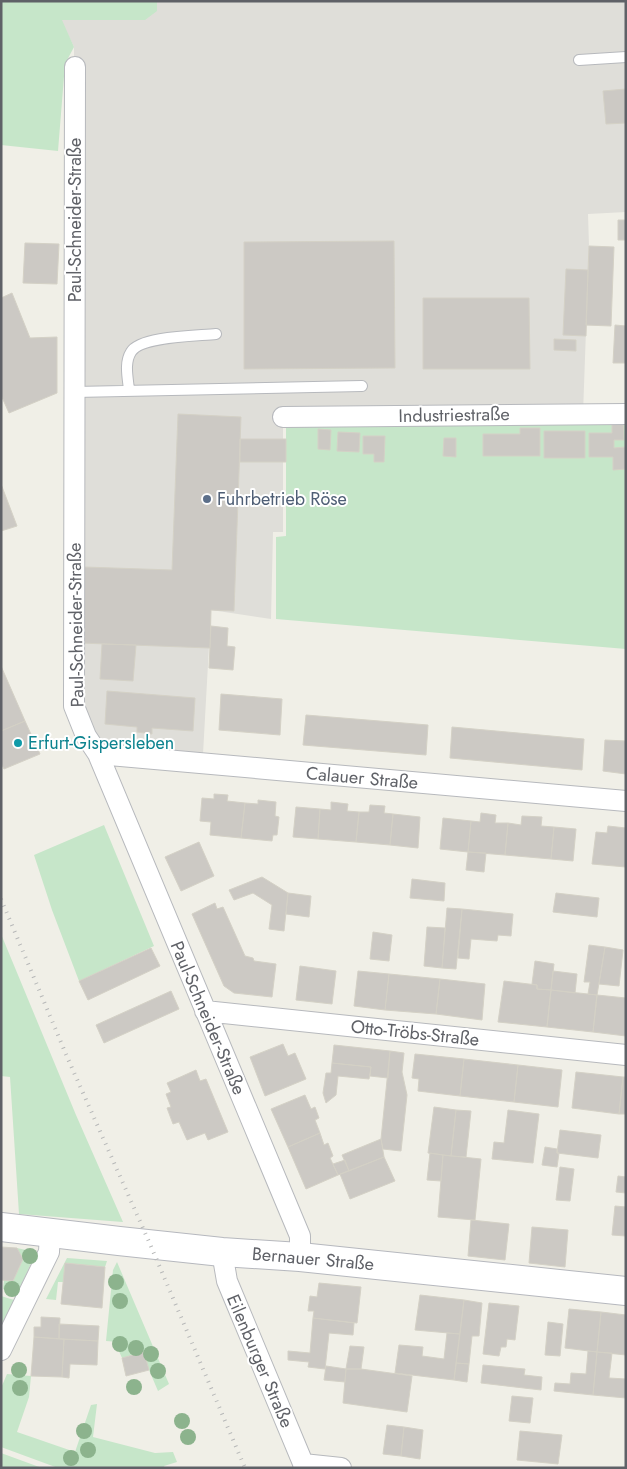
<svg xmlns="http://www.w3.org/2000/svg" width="627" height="1469" viewBox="0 0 627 1469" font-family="Jost,sans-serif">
	<rect width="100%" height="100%" fill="#f0efe7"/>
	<path fill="#dfded9" d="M1 1H626V212L588 214 589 246 583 414 283 417V532H273L271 619 211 610 203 754 91 744 74 706V47L61 20Z"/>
	<path fill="#c6e6c9" d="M1 1H157V11L145 20H62L74 47 65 64 58 151 1 145Z
		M286 421H626V649L276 619V537L286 536Z
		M104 825 154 946 79 981 52 910 34 855Z
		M1 934 76 1115 123 1222 19 1214 10 1077 1 1076Z
		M17 1248 26 1250 34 1257 17 1294 3 1289 4 1280 13 1281 23 1259Z
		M67 1258 107 1261 105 1267 66 1263 64 1282H58L56 1300 46 1299Z
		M117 1262 169 1384 158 1391 149 1370 144 1352 122 1358 118 1349 119 1342 106 1341 113 1270Z
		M1 1296 14 1300 1 1325Z
		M7 1374 31 1376 29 1397 17 1432 75 1452 91 1405 97 1404 93 1437 155 1453 173 1452 177 1462 164 1466 165 1468H58L1 1447V1388Z
		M1 1453 42 1468H1Z"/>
	<path fill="#ccc9c4" stroke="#d4d1c6" d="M626 89V123L606 124 603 91Z
		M618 220H626V240H618Z
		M394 241 395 368 244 369V242Z
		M25 243 59 244 57 284 23 283Z
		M589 246 614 247 611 326 586 325Z
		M566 269 588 270 586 336 563 335Z
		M12 293 30 338 57 337V393L9 413 1 395V298Z
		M423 298H529L530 369H423Z
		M615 325 626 326V363H613Z
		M554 339 576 340V351L554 350Z
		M178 414 241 417 234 611 211 610 210 648 81 643 84 567 172 570Z
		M623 421 624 440H614V448L626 447V469L613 470V457H589V433H612V422Z
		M520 428H540V456H483V434H520Z
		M318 429 331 430 330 450 318 449Z
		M544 431H585V458H544Z
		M338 432 360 433 359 452 337 451Z
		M363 436H385L384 462H374V454H363Z
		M444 438H456V457L443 456Z
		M240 439H286V462H240Z
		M1 484 17 526 1 531Z
		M211 626 228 628 227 646 235 647 233 670 209 668Z
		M102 644 136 645 133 681 100 679Z
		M1 666 25 721 1 731Z
		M107 691 195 698 193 731 152 728V734L137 732V727L105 724Z
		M221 694 282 699 280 735 219 730Z
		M306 715 428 725 426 755 303 745Z
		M25 721 40 754 4 769 1 763V731Z
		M452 727 584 739 582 770 450 758Z
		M605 740 626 741V774L603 771Z
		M214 794 228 795 227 801 245 803 241 838 210 835 211 822 200 821 202 798 214 799Z
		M258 800 276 802 275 816 279 817 277 835H273L272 841 241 838 245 803 258 804Z
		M331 802 348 804 347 811 359 812 356 842 318 839 320 809 331 810Z
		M370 805 385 806 384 813 393 814 390 845 356 842 359 812H369Z
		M296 807 320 809 318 839 293 837Z
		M481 813 496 815 495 823H508L505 855 468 852 471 821 480 822Z
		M393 814 420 817 418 848 390 845Z
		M522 816 542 817 541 826 554 827 551 859 505 855 508 823 521 825Z
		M443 818 471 821 468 852 440 849Z
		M608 826 626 828V867L592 864 596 832 607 833Z
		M554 827 576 829 573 861 551 859Z
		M199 842 214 876 181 891 165 857Z
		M468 852 486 853 484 872 466 870Z
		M262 877 288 893 284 931 269 929 272 905 253 893 234 900 229 890Z
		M412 879 445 883 444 901 410 898Z
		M288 893 311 896 309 917 286 914Z
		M556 893 599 898 597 917 553 912Z
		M215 903 217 909 223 907 245 956 253 958 254 961 276 964 272 997 234 993 224 986 192 914Z
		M447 908 462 909 456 969 442 968Z
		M462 909 513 914 511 936 498 935 497 941 471 939 469 959 458 958Z
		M427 927 445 928 442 968 424 966Z
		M373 932 392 935 389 961 370 959Z
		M589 945 605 947 597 995 588 994 590 982H584Z
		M605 947 623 950 619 986 599 984Z
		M151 948 160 966 88 1000 79 981Z
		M535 961 554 964 551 990 537 989V985L532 984Z
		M300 966 336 971 332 1004 296 1000Z
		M358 971 389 974 385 1010 354 1006Z
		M553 971 577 974 575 993 551 990Z
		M389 974 440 979 436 1014 385 1010Z
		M440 979 485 984 482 1020 436 1014Z
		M504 981 537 985V989L551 990 547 1027 498 1022Z
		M551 990 597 995 593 1032 547 1027Z
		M171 991 179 1009 104 1043 96 1025Z
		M597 995 626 998V1036L593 1032Z
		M283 1044 288 1056 295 1053 306 1079 265 1096 250 1057Z
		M334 1045 390 1051 388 1078 370 1076 371 1067 332 1063Z
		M390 1051 404 1053 402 1072 407 1095 401 1151 383 1149 381 1139Z
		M415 1054 464 1059 460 1096 418 1091 419 1079 412 1078Z
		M464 1059 518 1065 514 1102 460 1096Z
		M332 1063 371 1067 369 1079 338 1076 336 1095 326 1103 323 1093 326 1073H331Z
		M518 1065 562 1070 558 1107 514 1102Z
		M196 1070 200 1081 206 1079 228 1132 208 1140 205 1133 187 1140 179 1122 173 1124 167 1108 171 1107 166 1094 171 1092 167 1083Z
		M576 1072 623 1077 619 1114 572 1108Z
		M623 1077H626V1114H619Z
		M305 1095 311 1109 315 1107 319 1118 315 1120 320 1133 288 1147 271 1109Z
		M434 1107 456 1110 451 1156 428 1153Z
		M456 1110 471 1111 466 1157 451 1156Z
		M508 1110 539 1114 533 1163 492 1159 494 1142 504 1143Z
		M560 1130 601 1135 598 1158 557 1153Z
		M320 1133 324 1145 328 1143 333 1156 330 1158 338 1175 306 1189 288 1147Z
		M381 1139 384 1157 349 1171 342 1155Z
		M545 1147 557 1149V1153H559L557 1167 542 1165Z
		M430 1153 443 1155 441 1181 427 1180Z
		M443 1155 481 1159 475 1220 438 1217Z
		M384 1157 395 1181 350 1199 340 1174Z
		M345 1160 349 1171 338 1175 333 1164Z
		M560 1167 574 1169 570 1201 556 1200Z
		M618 1176 626 1177V1193L616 1192Z
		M615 1206 626 1207V1236L612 1235Z
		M471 1220 509 1224 505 1260 468 1256Z
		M532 1227 568 1230 565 1267 529 1263Z
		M1 1247 17 1248 23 1259 13 1281 1 1280Z
		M65 1263 105 1267 102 1308 61 1304Z
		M319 1283 361 1287 357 1323 313 1318 314 1311H308L310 1296 317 1297Z
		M420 1295 464 1300 460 1334 415 1330Z
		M464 1300 482 1303 479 1336H472L469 1364 456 1363Z
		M489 1303 519 1306 515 1340 507 1339 506 1347H501L499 1356 483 1354Z
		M569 1309 601 1312 597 1352 565 1348Z
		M601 1312 626 1315V1355L597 1352Z
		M41 1317 60 1318 59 1339 34 1337V1327H41Z
		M313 1318 354 1323 353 1335 329 1333 325 1369 308 1367 309 1362 288 1360V1351L310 1353Z
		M548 1322 563 1324 560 1356 545 1355Z
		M59 1324 99 1326 98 1341 59 1339Z
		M447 1333 460 1334 454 1380 395 1373 399 1345 423 1347 422 1356 444 1359Z
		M34 1337 64 1339 62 1377 31 1376Z
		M64 1339 98 1341 97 1365 70 1364 69 1378 62 1377Z
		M350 1346 364 1347 361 1369H346Z
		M588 1351 597 1352 593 1395 554 1391 555 1383 570 1384 571 1373 586 1374Z
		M144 1352 149 1370 126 1376 122 1358Z
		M597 1352 612 1353 609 1378 626 1379V1398L593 1395Z
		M456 1363 469 1364 467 1382 454 1380Z
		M483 1365 525 1369 524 1375 542 1377 541 1390 481 1383Z
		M326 1366 346 1369 345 1382 324 1380Z
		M346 1369H361L412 1376 407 1412 343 1403Z
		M512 1396 533 1398 530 1423 509 1421Z
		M387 1425 404 1427 401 1456 383 1454Z
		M404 1427 423 1430 420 1459 401 1456Z
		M520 1431 562 1435 558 1464 517 1460Z"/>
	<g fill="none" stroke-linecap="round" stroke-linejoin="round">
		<g stroke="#b7b9bd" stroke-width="12">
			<path id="lane" d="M579 60 626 57
				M129 390C128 378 124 363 131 352 140 336 198 336 216 334
				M75 392 362 386"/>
		</g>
		<g stroke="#b7b9bd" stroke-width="22">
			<path id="street" d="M75 67 74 706 86 736 98 754 300 1236V1257
				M283 417 626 414
				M98 754 626 801
				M205 1011 626 1055
				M222 1252 227 1281 305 1468
				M1 1350 49 1252 50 1233
				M303 1464 341 1468"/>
		</g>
		<g stroke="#b6b8be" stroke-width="30">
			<path id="secondary" d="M1 1227 119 1241 222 1252 300 1257 626 1291"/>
		</g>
		<use href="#lane" stroke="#fff" stroke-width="10"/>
		<use href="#street" stroke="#fff" stroke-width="20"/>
		<use href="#secondary" stroke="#fff" stroke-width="28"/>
		<path stroke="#b7b8b8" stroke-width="4" stroke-dasharray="1 6" stroke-linecap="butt" d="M1 899 68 1059 150 1244 245 1468"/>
	</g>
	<g fill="#8cb38d">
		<circle cx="30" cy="1256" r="8"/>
		<circle cx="116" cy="1282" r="8"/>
		<circle cx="12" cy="1289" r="8"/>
		<circle cx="120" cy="1301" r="8"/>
		<circle cx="120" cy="1344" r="8"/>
		<circle cx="136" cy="1348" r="8"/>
		<circle cx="151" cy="1354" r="8"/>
		<circle cx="19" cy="1370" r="8"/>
		<circle cx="158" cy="1371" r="8"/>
		<circle cx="134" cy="1387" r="8"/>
		<circle cx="20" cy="1388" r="8"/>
		<circle cx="182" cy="1421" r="8"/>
		<circle cx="84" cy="1431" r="8"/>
		<circle cx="188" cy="1437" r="8"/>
		<circle cx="88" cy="1450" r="8"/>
		<circle cx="71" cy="1458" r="8"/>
	</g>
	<circle fill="#5c6f8a" stroke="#fff" stroke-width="2" cx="207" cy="499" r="5"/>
	<circle fill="#0f9aa8" stroke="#fff" stroke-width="2" cx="18" cy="743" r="5"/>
	<g text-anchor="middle" stroke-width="4" stroke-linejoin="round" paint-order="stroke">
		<g font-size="18" fill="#5f6167" stroke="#fff">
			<text transform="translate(75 220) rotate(-90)" y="6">Paul-Schneider-Straße</text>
			<text transform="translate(454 415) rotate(-1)" y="6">Industriestraße</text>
			<text transform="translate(76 625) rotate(-91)" y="6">Paul-Schneider-Straße</text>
			<text transform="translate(362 778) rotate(5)" y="6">Calauer Straße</text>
			<text transform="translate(208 1018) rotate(67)" y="6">Paul-Schneider-Straße</text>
			<text transform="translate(415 1033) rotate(6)" y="6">Otto-Tröbs-Straße</text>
			<text transform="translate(313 1259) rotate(5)" y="6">Bernauer Straße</text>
			<text transform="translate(260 1361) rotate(67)" y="6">Eilenburger Straße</text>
		</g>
		<g font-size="18" fill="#4e5e75" stroke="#fff" text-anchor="start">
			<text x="217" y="505">Fuhrbetrieb Röse</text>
		</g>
		<g font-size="18" fill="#0d838f" stroke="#fff" text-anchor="start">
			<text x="28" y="749">Erfurt-Gispersleben</text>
		</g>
	</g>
	<rect width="627" height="1469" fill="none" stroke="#5f6167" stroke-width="5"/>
</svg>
